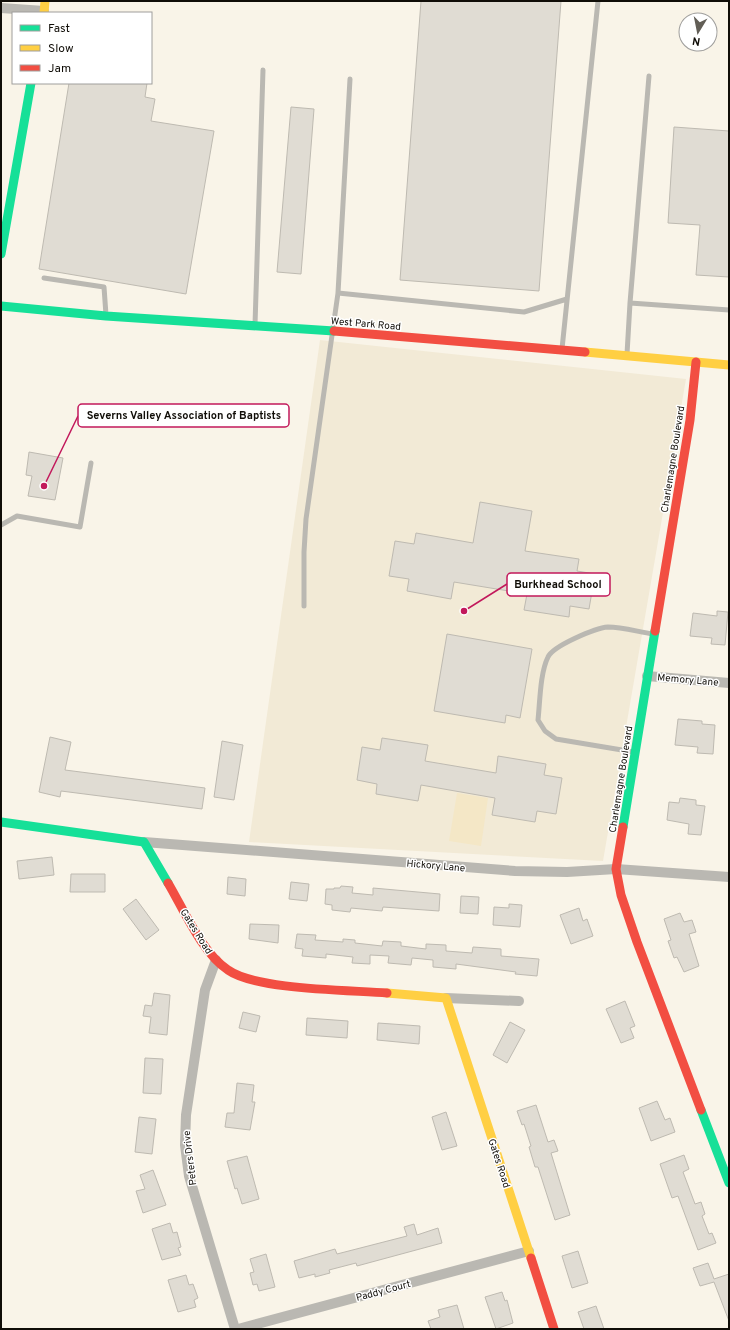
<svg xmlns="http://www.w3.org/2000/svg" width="730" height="1330" viewBox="0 0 730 1330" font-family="Overpass,sans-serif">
	<rect width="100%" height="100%" fill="#f9f4e8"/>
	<path fill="#f2ead6" d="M320 340 686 379 603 861 249 842Z"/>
	<path fill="#f4e7c6" d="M457 793 488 798 481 846 449 841Z"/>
	<path fill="#e0dcd3" stroke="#bebab1" d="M421 1H561L539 291 400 280Z
		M69 83H147L145 97 155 99 151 121 214 131 186 294 39 269Z
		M291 107 314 109 301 274 277 272Z
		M674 127 729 131V277L696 275 700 225 668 223Z
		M29 452 63 458 55 500 28 496 32 476 26 475Z
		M480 502 532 511 525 551 579 559 577 571 595 574 589 609 570 606 569 617 524 610 527 594 454 582 451 599 407 591 409 579 389 576 395 541 414 544 416 533 473 543Z
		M717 611 728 612 725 645 711 644 712 638 690 636 693 613 717 616Z
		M447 634 532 649 520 718 506 715 505 723 434 711Z
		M678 719 702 721V724L715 725 713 754 697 753 698 747 675 745Z
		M50 737 71 742 65 770 205 788 202 809 61 791 60 797 39 792Z
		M382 738 428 745 425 761 496 773 498 756 546 764 544 775 562 778 556 814 537 811 535 822 492 815 495 798 421 785 418 801 376 794 377 784 357 780 362 747 380 750Z
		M222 741 243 745 234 800 214 797Z
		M680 798 696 800V805L705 806 701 835 688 834 689 824 667 820 669 802 679 803Z
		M52 857 54 875 19 879 17 861Z
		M71 874H105V892H70Z
		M228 877 246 879 245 896 227 894Z
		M291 882 309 884 307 901 289 899Z
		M341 886 353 887 352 893 373 895V888L440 894 439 911 383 907 382 911 351 908 350 912 332 910V905L325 904 326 889H334V888H340Z
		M461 896 479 897 478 914 460 913Z
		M136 899 159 930 146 940 123 909Z
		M509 904 522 905 520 927 493 925 494 907 509 908Z
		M579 908 583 921 587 919 593 936 571 944 560 915Z
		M680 913 684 922 692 920 696 932 689 934 699 966 684 972 677 957 674 958 668 941 671 940 664 919Z
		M250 924 279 925 278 943 249 939Z
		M297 934 316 935 315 940 343 942V939L355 940V943L382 946 383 941 401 942V946L426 949V944L446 945V951L472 953 473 947 501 949V956L539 959 537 976 515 974 516 972 456 964V969L433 967V960L412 958 411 965 388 963 389 956 370 955V964L352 963 353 957 326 954V958L302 956 303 949 295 948Z
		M154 993 170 995 167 1035 149 1033 151 1017 143 1016 145 1005 152 1006Z
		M625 1001 635 1026 630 1028 634 1038 621 1043 606 1009Z
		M243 1012 260 1016 256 1032 239 1028Z
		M307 1018 348 1021 347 1038 306 1035Z
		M510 1022 525 1030 507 1063 493 1055Z
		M378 1023 420 1026 419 1044 377 1040Z
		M145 1058 163 1059 161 1094 143 1093Z
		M237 1083 254 1085 252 1102H255L250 1130 225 1127 227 1113H234Z
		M657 1101 665 1120 670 1118 675 1132 651 1141 639 1108Z
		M536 1105 548 1142 554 1140 558 1151 551 1153 570 1215 555 1220 538 1167H535L529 1147 531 1146 524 1124 522 1125 517 1111Z
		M446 1112 457 1146 442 1150 432 1117Z
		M139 1117 156 1119 152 1154 135 1152Z
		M684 1155 689 1169 683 1172 695 1204 701 1202 705 1214 702 1216 709 1234 712 1233 716 1243 698 1250 678 1196 672 1198 660 1164Z
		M247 1156 259 1199 242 1204 237 1188 235 1189 227 1161Z
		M153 1170 166 1205 143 1213 136 1191 145 1189 140 1175Z
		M170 1223 173 1233 177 1232 181 1247 178 1248 181 1255 162 1260 152 1229Z
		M414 1224 417 1235 438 1228 442 1243 357 1266 356 1263 329 1270 330 1273 315 1277V1274L299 1278 294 1261 335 1249 337 1254 407 1236 404 1227Z
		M578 1251 588 1283 572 1288 562 1256Z
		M266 1254 275 1287 259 1291 257 1284 253 1285 250 1273 254 1272 250 1259Z
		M708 1263 714 1279 729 1274V1321L714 1282 700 1286 693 1268Z
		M186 1275 189 1285 193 1284 198 1298 194 1300 196 1307 178 1312 168 1280Z
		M502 1292 505 1301 507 1300 513 1323 496 1329 485 1297Z
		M457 1305 464 1329H431L428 1321 440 1317 438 1310Z
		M596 1306 604 1329H584L578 1312Z"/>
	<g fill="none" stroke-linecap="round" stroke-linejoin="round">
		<path stroke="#bab8b2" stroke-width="5" d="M44 278 104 287 106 315
			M338 293 350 79
			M630 303 649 76
			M255 325 263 70
			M562 349 598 1
			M627 354 630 303 729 310
			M1 525 17 516 80 527 91 463
			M304 606V552L306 519 338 293 524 312 567 299
			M634 752 556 739 545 731 538 720C540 702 540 673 548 657 553 646 595 628 608 627 622 627 639 632 653 634"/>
		<path stroke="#bab8b2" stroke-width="10" d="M1 8 44 11
			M647 676 729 683
			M144 842 515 871 567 872 616 869 729 877
			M216 960 205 990 186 1115 185 1145 189 1176 235 1329
			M446 998 519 1001
			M238 1329 529 1251"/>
		<path stroke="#16e098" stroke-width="9" d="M1 254 31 83
			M1 306 106 316 334 331
			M1 822 144 842 168 883
			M623 827 655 631
			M701 1110 729 1183"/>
		<path stroke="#ffcf43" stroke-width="9" d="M44 13 45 1
			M585 352 729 365
			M387 993 446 998 531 1258"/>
		<path stroke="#f24e42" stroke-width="9" d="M334 331 585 352
			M655 631 690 420 696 362
			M623 827 616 869 621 895 637 942 701 1110
			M168 883C184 910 202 953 228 970 256 990 350 990 387 993
			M531 1258 554 1329"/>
	</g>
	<g text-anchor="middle" stroke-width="3" stroke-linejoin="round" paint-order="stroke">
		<g font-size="10" fill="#100d07" stroke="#fff">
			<text transform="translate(366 323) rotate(5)" y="4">West Park Road</text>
			<text transform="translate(672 459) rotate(-81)" y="4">Charlemagne Boulevard</text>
			<text transform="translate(688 679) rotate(5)" y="4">Memory Lane</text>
			<text transform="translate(620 779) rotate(-81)" y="4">Charlemagne Boulevard</text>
			<text transform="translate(436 865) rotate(5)" y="4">Hickory Lane</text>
			<text transform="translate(197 931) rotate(58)" y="4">Gates Road</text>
			<text transform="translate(189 1158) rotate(-97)" y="4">Peters Drive</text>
			<text transform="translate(500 1163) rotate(72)" y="4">Gates Road</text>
			<text transform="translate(383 1290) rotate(-15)" y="4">Paddy Court</text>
		</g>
	</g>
	<path fill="none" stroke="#c2185b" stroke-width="1.5" d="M44 486L78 416M464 611L507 584"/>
	<g fill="#c2185b" stroke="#fff" stroke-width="1.5">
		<circle cx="44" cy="486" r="4"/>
		<circle cx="464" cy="611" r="4"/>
	</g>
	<g fill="#fff" stroke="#c2185b" stroke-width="1.5">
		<rect x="78" y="404" width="211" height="23" rx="4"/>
		<rect x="507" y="573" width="103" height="23" rx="4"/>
	</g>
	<g font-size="11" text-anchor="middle" font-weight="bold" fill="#100d07">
		<text x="184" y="419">Severns Valley Association of Baptists</text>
		<text x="558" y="588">Burkhead School</text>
	</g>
	<rect width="730" height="1330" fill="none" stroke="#100d07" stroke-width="4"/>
	<rect x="12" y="12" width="140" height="72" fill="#ffffff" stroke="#9f9e9c"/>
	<rect x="20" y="25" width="20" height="6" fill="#16e098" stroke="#9f9e9c"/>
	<text x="48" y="32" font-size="12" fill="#100d07">Fast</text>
	<rect x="20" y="45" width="20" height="6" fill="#ffcf43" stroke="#9f9e9c"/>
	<text x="48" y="52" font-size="12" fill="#100d07">Slow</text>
	<rect x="20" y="65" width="20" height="6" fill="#f24e42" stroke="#9f9e9c"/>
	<text x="48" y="72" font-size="12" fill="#100d07">Jam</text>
	<g transform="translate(698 32) rotate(190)"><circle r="19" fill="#ffffff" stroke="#9f9e9c"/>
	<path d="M0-3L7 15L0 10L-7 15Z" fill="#625e56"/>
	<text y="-6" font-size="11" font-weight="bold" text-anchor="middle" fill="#100d07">N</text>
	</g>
</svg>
